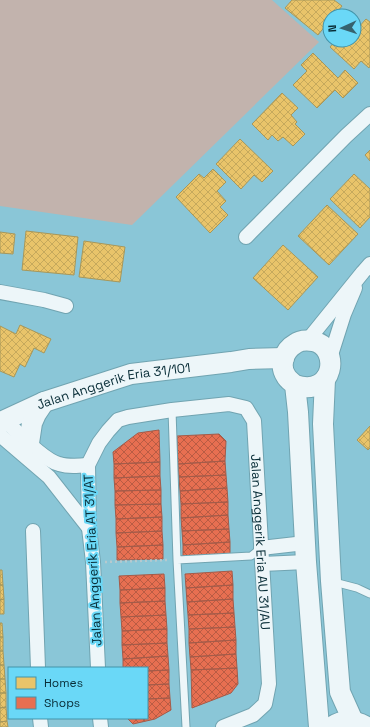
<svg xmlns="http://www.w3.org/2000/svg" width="370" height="727" viewBox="0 0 370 727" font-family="'Space Grotesk',sans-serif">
	<defs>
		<pattern id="homes-cross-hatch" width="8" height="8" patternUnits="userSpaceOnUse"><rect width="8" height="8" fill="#e9c46a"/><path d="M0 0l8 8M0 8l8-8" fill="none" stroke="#c6a95c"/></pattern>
		<pattern id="shops-cross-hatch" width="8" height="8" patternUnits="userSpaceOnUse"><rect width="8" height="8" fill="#e76f51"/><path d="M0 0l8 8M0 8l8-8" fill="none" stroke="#b95c44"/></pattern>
	</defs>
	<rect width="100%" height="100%" fill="#8ac6d7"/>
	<path fill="#c2b3ad" d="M0 0H272L319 42 132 225 0 206Z"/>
	<path fill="url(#homes-cross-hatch)" stroke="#a6975b" d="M292 0H334L342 6 334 16H330V20L318 35 285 8Z
		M366 19 370 22V66L369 68 361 61 354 69 330 47 336 40H354V25L358 28Z
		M313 53 338 78 345 70 358 83 343 98 335 90 317 108 293 85 307 71 301 65Z
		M282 93 298 108 291 115 297 122 295 124 305 134 293 146 283 137 278 141 272 135 268 140 252 124Z
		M240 139 273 171 262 182 254 175 241 189 216 164Z
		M370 150V161L365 155Z
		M213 169 226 182 217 191 226 201 220 207 228 215 210 233 176 197 199 174 204 178Z
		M354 174 370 189V217L360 228 330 199Z
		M327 205 358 234 329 265 298 236Z
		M26 231 78 237 74 275 22 270Z
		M0 232 15 234 13 254 0 253Z
		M84 241 125 247 120 282 79 277Z
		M283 245 318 277 288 310 253 278Z
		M20 325 51 339 44 353 34 348 25 367 20 364 14 377 0 371V326L16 334Z
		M370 426V448L368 450 357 440Z
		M0 570H2L3 585H0Z
		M0 585H3L4 599 0 600Z
		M4 599V614H0V600Z
		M0 623H2L3 637H0Z
		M0 637H3V651H0Z
		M0 651H3L4 665H0Z
		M0 665H4L5 679H0Z
		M0 679H5L6 693H0Z
		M0 693H6V707L0 708Z
		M6 707 7 721 0 722V708Z
		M7 721 8 727H0V722Z"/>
	<path fill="url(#shops-cross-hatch)" stroke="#a45b49" d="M159 430 160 462 114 464 113 452 138 433Z
		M219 434 226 441 225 461 178 464 177 436Z
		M225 461 226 475 179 477 178 464Z
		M160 462V476L114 478V464Z
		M226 475 227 488 180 491 179 477Z
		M160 476 161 490 115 491 114 478Z
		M227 488 228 502 181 504 180 491Z
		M161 490V504L115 505V491Z
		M228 502V515L181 518V504Z
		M161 504 162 517 116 519 115 505Z
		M228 515 229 529 182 531 181 518Z
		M162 517V531L116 533V519Z
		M229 529 230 542 183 545 182 531Z
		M162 531 163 545 117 547 116 533Z
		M230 542V556L183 558V545Z
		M163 545V559L117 560V547Z
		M232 571 233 585 186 588 185 574Z
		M164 574 165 588 120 590 119 576Z
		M233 585V599L187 602 186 588Z
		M165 588V601L120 603V590Z
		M233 599 234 613 188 615 187 602Z
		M165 601 166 615 121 617 120 603Z
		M234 613 235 627 189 629 188 615Z
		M166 615 167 629 122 631 121 617Z
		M235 627 236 640 189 643V629Z
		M167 629V643L122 645V631Z
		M236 640V654L190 657 189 643Z
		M167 643 168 656 123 659 122 645Z
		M236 654 237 668 191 670 190 657Z
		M168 656 169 670 147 671V668H123V659Z
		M237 668 238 684 231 693 192 708 191 670Z
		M169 670V684L147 685V671Z
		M169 684 170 698 147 699V685Z
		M170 698 171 710 155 719 133 724 127 718H147V699Z"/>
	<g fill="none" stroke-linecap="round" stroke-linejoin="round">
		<g stroke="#71a4b1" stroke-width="9">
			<path id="lane" d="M172 410 177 560 186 727
				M177 560 251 556 261 548
				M334 582 357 588 370 594"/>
		</g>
		<g stroke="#71a4b1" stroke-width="16">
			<g id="street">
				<path d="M246 237 346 136 370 114"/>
				<path d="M0 292 44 300 66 306"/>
				<path d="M308 340 363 272 370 264"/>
				<path d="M330 358 344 314 355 288"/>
				<path d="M5 420C18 433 43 460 59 464 69 467 78 466 88 465"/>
				<path d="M0 435 49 477 89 528"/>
				<path d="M33 531 38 668"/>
				<path d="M261 548 305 543"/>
				<path d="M262 564 306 562"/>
				<path id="s1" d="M98 668 93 562 89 528 88 465 99 443 108 431 118 420 128 417 172 410 229 404 246 408 254 421 269 684 265 704 253 715 223 727"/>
				<path d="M40 718 41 727"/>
				<path d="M100 718 101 727"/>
			</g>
		</g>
		<g stroke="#71a4b1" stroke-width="22">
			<g id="secondary">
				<path d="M325 379 323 424 331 581 340 692 353 721"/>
				<path d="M295 385C335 398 341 347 313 341 306 340 300 340 295 344 284 350 279 366 286 376 288 380 292 382 295 385L298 412 306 562 319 727"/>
				<path id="s2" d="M0 424 5 420 44 402 131 374 231 362 249 359 284 358"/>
				<path d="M29 443 32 423 36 414 44 402"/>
				<path d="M331 727C343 719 355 720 367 727"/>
			</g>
		</g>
		<path stroke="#b7c9ce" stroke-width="2.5" stroke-dasharray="2 3" stroke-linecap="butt" d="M105 562 168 560"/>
		<use href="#lane" stroke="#edf6f9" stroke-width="7"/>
		<use href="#street" stroke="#edf6f9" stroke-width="14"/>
		<use href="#secondary" stroke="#edf6f9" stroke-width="20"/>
	</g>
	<g text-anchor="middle" stroke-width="4" stroke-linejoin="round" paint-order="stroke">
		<g font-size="13" fill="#082d37" stroke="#6ad8f7">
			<text dy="5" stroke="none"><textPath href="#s2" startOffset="121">Jalan Anggerik Eria 31/101</textPath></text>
			<text dy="5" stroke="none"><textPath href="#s1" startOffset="524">Jalan Anggerik Eria AU 31/AU</textPath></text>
			<text transform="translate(92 560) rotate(-93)" y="5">Jalan Anggerik Eria AT 31/AT</text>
		</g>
	</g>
	<rect x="8" y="667" width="140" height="52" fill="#6ad8f7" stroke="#4394aa"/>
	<rect x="16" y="677" width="20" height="12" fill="#e9c46a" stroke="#4394aa"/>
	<text x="44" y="687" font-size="12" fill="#082d37">Homes</text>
	<rect x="16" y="697" width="20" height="12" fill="#e76f51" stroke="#4394aa"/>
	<text x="44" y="707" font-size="12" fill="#082d37">Shops</text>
	<g transform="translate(342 28) rotate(267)"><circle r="19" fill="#6ad8f7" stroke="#4394aa"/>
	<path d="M0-3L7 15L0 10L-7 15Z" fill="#36636f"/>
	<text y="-6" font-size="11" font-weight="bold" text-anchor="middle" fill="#082d37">N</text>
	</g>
</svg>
